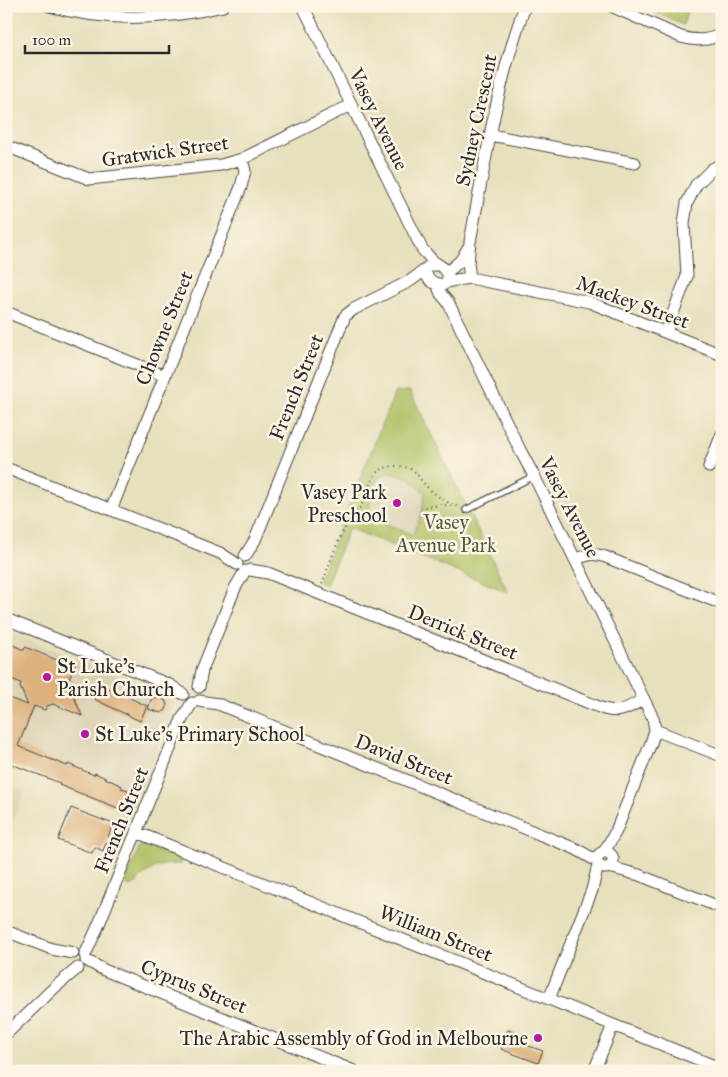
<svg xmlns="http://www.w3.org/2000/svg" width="728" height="1077" viewBox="0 0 728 1077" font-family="'IM FELL Great Primer',serif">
	<rect width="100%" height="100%" fill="#fcf5e5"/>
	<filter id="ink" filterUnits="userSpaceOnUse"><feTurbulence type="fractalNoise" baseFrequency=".02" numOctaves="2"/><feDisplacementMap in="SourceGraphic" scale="10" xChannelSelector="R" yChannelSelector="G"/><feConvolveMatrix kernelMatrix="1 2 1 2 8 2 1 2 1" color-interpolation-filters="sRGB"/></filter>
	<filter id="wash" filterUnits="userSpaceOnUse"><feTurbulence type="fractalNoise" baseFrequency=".0096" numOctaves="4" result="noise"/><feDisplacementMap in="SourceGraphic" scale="20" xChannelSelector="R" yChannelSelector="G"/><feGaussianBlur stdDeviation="1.12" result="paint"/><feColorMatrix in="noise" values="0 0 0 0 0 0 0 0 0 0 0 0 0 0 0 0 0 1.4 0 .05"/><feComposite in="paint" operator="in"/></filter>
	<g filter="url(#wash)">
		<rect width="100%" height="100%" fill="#e7e0bd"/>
		<path fill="#dad0b1" d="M390 473 409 477 425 493 422 512 413 535 369 517 371 489 380 477 383 475Z
			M6 631 172 698 175 706 130 816 123 810 59 785 60 783 6 762Z
			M6 784 25 791 6 839Z"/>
		<path fill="#aebf62" stroke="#6c7546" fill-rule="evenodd" d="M640 6H689L683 25Z
			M410 391 508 592 349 528 326 585 318 582 395 392ZM390 473 409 477 425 493 422 512 413 535 369 517C371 500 368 477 390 473Z
			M143 845 181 859 180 864C156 863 148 870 132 887L125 885 139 847Z"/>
		<g id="blocks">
			<path fill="#dcb17b" d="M6 642 24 650 25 647 69 665 76 662 68 682 82 716 53 704 47 706 45 710 34 706 18 746 67 766 68 764 94 775 95 773 122 786 121 788 128 790V792L130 793 123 810 59 785 60 783 6 762V697L28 705 20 687 21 683 6 677Z
				M100 684 147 706 140 721 94 699Z
				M155 697 165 700 167 705 166 710 161 713 148 709 151 700Z
				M71 808 113 824 103 851 95 847 92 853 58 840Z
				M508 1030 523 1036 520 1043 543 1051 538 1063 501 1049Z"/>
		</g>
	</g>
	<g filter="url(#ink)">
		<use href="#blocks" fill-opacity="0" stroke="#474641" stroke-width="1"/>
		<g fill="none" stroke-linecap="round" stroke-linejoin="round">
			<g stroke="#474641" stroke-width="8">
				<path id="lane" d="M466 510 534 476"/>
			</g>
			<g stroke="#474641" stroke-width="13">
				<path id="street" d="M49 6C106 22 166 20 223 6
					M303 6 422 249C426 253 429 257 433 261 439 266 452 270 447 281 445 287 434 284 430 280 427 278 426 274 425 270 428 265 432 265 437 265
					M611 6 681 37C696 41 708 41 722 34
					M491 135 635 163
					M6 146 89 179 221 165 242 159 351 105
					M451 269 461 260 468 248
					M470 278 468 263 470 242C485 163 497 82 525 6
					M447 282 456 280 470 278 589 302 722 355
					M437 284 441 294 448 302 520 450 534 476 653 718 655 730 651 743 616 831 604 852
					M6 312 165 376
					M666 332 687 276 684 223 687 203 696 185 712 169 722 164
					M709 467 722 434
					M6 468 220 553 237 564
					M111 510 241 187 245 171 242 159
					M245 556 255 540 345 316 354 309 410 281 425 270
					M575 559 592 554 603 556 722 604
					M250 570 268 573 604 709C622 714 629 707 644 699
					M6 619 170 685 183 694
					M199 687 202 670 235 588 245 571
					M199 701 218 704 576 849 597 861
					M655 730 722 756
					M136 832 722 1069
					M597 860a8 8 0 1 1 16 0a8 8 0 1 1-16 0Z
					M609 867 639 875 722 908
					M6 931 52 949 73 953
					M85 955 99 924 182 719 192 703
					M86 960 104 970 354 1071
					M549 999 592 890 598 865
					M6 1034 54 988 78 968
					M594 1071 613 1025"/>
			</g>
			<path stroke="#474641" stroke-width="2" stroke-dasharray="1 4" stroke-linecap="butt" d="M425 507 443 505 451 506
				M322 584C329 566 335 545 345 528 349 520 356 514 361 506 372 487 369 465 399 466 405 467 411 468 416 473 419 477 422 481 425 485 432 492 450 507 460 506"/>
			<use href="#lane" stroke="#fff" stroke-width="5.5"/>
			<use href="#street" stroke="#fff" stroke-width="11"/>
		</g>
	</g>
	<g fill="#b5179e" stroke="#fcf5e5" stroke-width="2">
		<circle cx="397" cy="503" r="5"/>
		<circle cx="47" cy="677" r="5"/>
		<circle cx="85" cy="734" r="5"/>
		<circle cx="538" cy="1038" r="5"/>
	</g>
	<g text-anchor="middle" stroke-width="5" stroke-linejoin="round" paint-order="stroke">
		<g font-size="20" fill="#2b2b2b" stroke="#fcf5e5">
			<text transform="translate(379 119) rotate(64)" y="7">Vasey Avenue</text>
			<text transform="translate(476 120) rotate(-78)" y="7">Sydney Crescent</text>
			<text transform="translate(165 151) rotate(-8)" y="7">Gratwick Street</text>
			<text transform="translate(633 302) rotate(20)" y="7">Mackey Street</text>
			<text transform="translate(164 328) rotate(-68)" y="7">Chowne Street</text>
			<text transform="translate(296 387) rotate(-68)" y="7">French Street</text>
			<text transform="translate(570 507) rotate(63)" y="7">Vasey Avenue</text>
			<text transform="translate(463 632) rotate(22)" y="7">Derrick Street</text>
			<text transform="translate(404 759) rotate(22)" y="7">David Street</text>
			<text transform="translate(121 820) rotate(-68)" y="7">French Street</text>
			<text transform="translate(436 933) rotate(22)" y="7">William Street</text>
			<text transform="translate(194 986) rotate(22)" y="7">Cyprus Street</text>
		</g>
		<g font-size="20" fill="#2b2b2b" stroke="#fcf5e5" text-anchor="end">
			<text x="387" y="499">Vasey Park<tspan x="387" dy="23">Preschool</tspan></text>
			<text x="57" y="673" text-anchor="start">St Luke's<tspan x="57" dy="23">Parish Church</tspan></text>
			<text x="95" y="741" text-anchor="start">St Luke's Primary School</text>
			<text x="528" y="1045">The Arabic Assembly of God in Melbourne</text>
		</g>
		<g font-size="20" fill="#52573c" stroke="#fcf5e5">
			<text x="446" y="529">Vasey<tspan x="446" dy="23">Avenue Park</tspan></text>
		</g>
	</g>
	<rect width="728" height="1077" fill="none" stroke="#fcf5e5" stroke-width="25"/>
	<path d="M25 45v8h144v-8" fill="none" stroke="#2b2b2b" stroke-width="2.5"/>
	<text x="32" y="45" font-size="15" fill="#2b2b2b" stroke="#fcf5e5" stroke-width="4" paint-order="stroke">100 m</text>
</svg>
